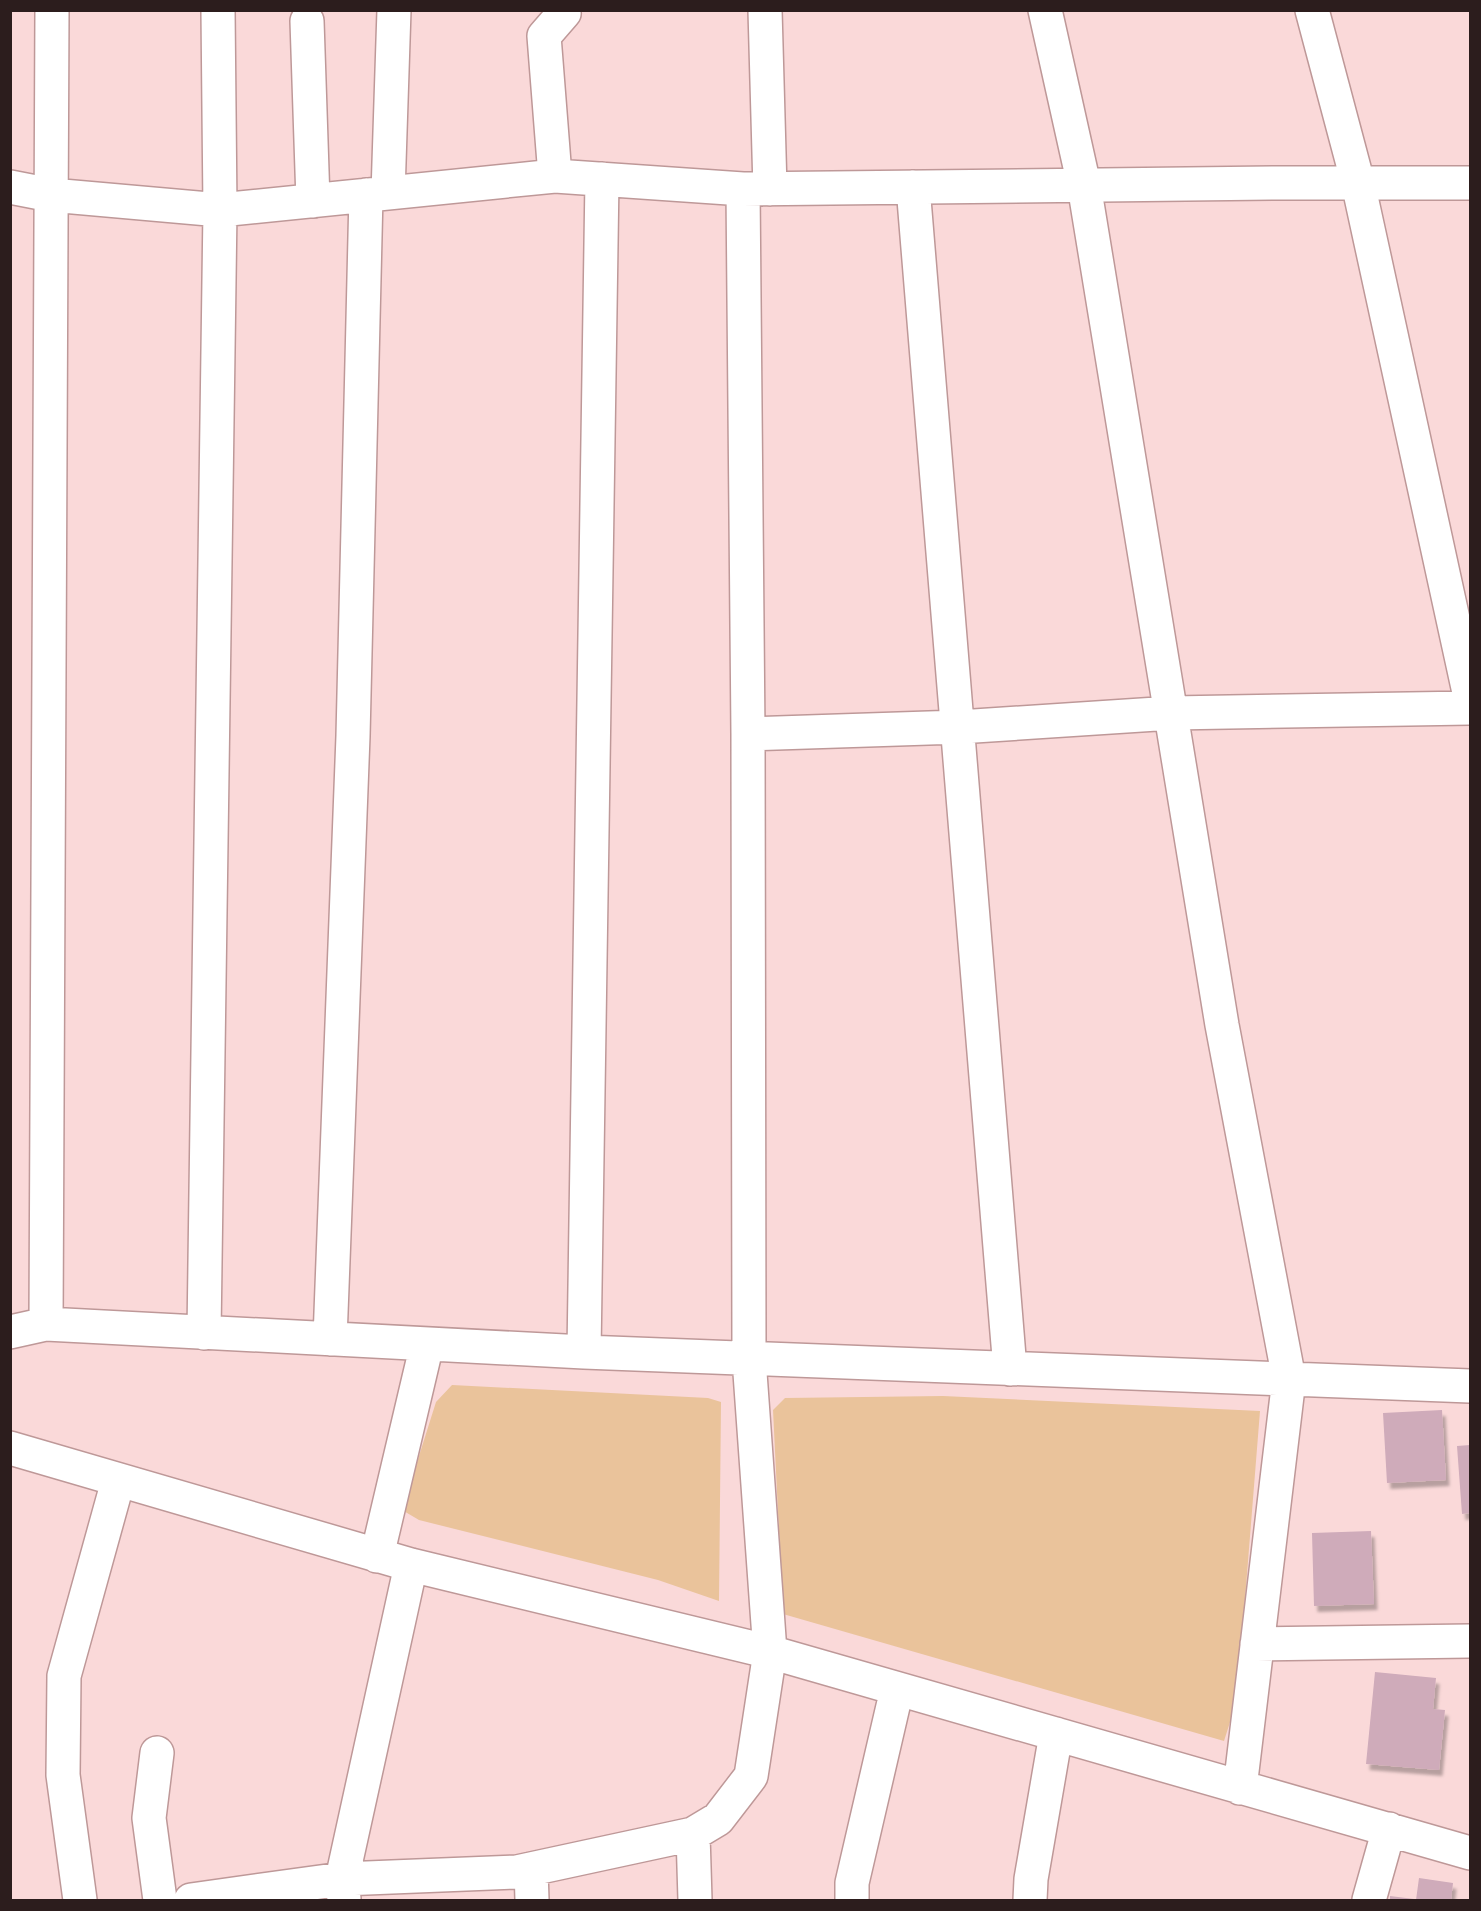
<svg xmlns="http://www.w3.org/2000/svg" width="1481" height="1911" viewBox="0 0 1481 1911" font-family="'PT Sans Narrow',sans-serif">
	<defs>
		<filter id="shadow"><feDropShadow dx="3.5" dy="6" stdDeviation="1.5" flood-color="#0004"/></filter>
	</defs>
	<rect width="100%" height="100%" fill="#fad9d9"/>
	<path fill="#eac39b" d="M452 1385 708 1398 721 1402 719 1601 658 1580 419 1520 402 1510 436 1402Z
		M943 1396 1260 1411 1241 1649 1231 1719 1224 1741 783 1614 773 1410 785 1398Z"/>
	<path fill="#cfabba" filter="url(#shadow)" d="M1442 1410 1446 1480 1387 1483 1383 1413Z
		M1470 1445V1513L1462 1514 1457 1446Z
		M1371 1531 1374 1604 1314 1606 1312 1533Z
		M1375 1672 1436 1678 1433 1709 1445 1710 1439 1770 1366 1764Z
		M1419 1878 1453 1883 1451 1900H1416Z
		M1390 1896 1414 1899V1900H1390Z"/>
	<g fill="none" stroke-linecap="round" stroke-linejoin="round">
		<g stroke="#be9898" stroke-width="36">
			<path id="minor" d="M765 10 770 189
				M1045 10 1084 185 1222 1025 1289 1379 1240 1788
				M1312 10 1358 183 1470 697
				M307 21 313 201
				M555 176 544 36 564 13 563 10
				M10 187 51 195 220 210 555 176 743 189 1281 183H1470
				M913 187 1010 1369
				M388 193 394 10
				M748 734 959 727 1172 713 1470 708
				M46 1324 52 10
				M10 1332 46 1324 584 1352 1470 1386
				M204 1333 220 210 218 10
				M330 1339 353 736 366 195
				M584 1352 602 179
				M10 1448 411 1565 770 1652 1470 1853
				M377 1556 427 1344
				M1257 1644 1470 1641
				M157 1753 149 1818 160 1900
				M693 1834 695 1900
				M531 1869 532 1900
				M344 1899 342 1879 411 1565
				M80 1900 63 1775 64 1676 118 1481
				M191 1900 342 1879 517 1872 693 1834 718 1819 751 1776 770 1652 749 1359 748 734 743 189
				M852 1900V1883L897 1689
				M1030 1900 1031 1879 1056 1734
				M1369 1900 1389 1829"/>
		</g>
		<use href="#minor" stroke="#fff" stroke-width="33"/>
	</g>
	<rect width="1481" height="1911" fill="none" stroke="#2c1d1d" stroke-width="24"/>
</svg>
